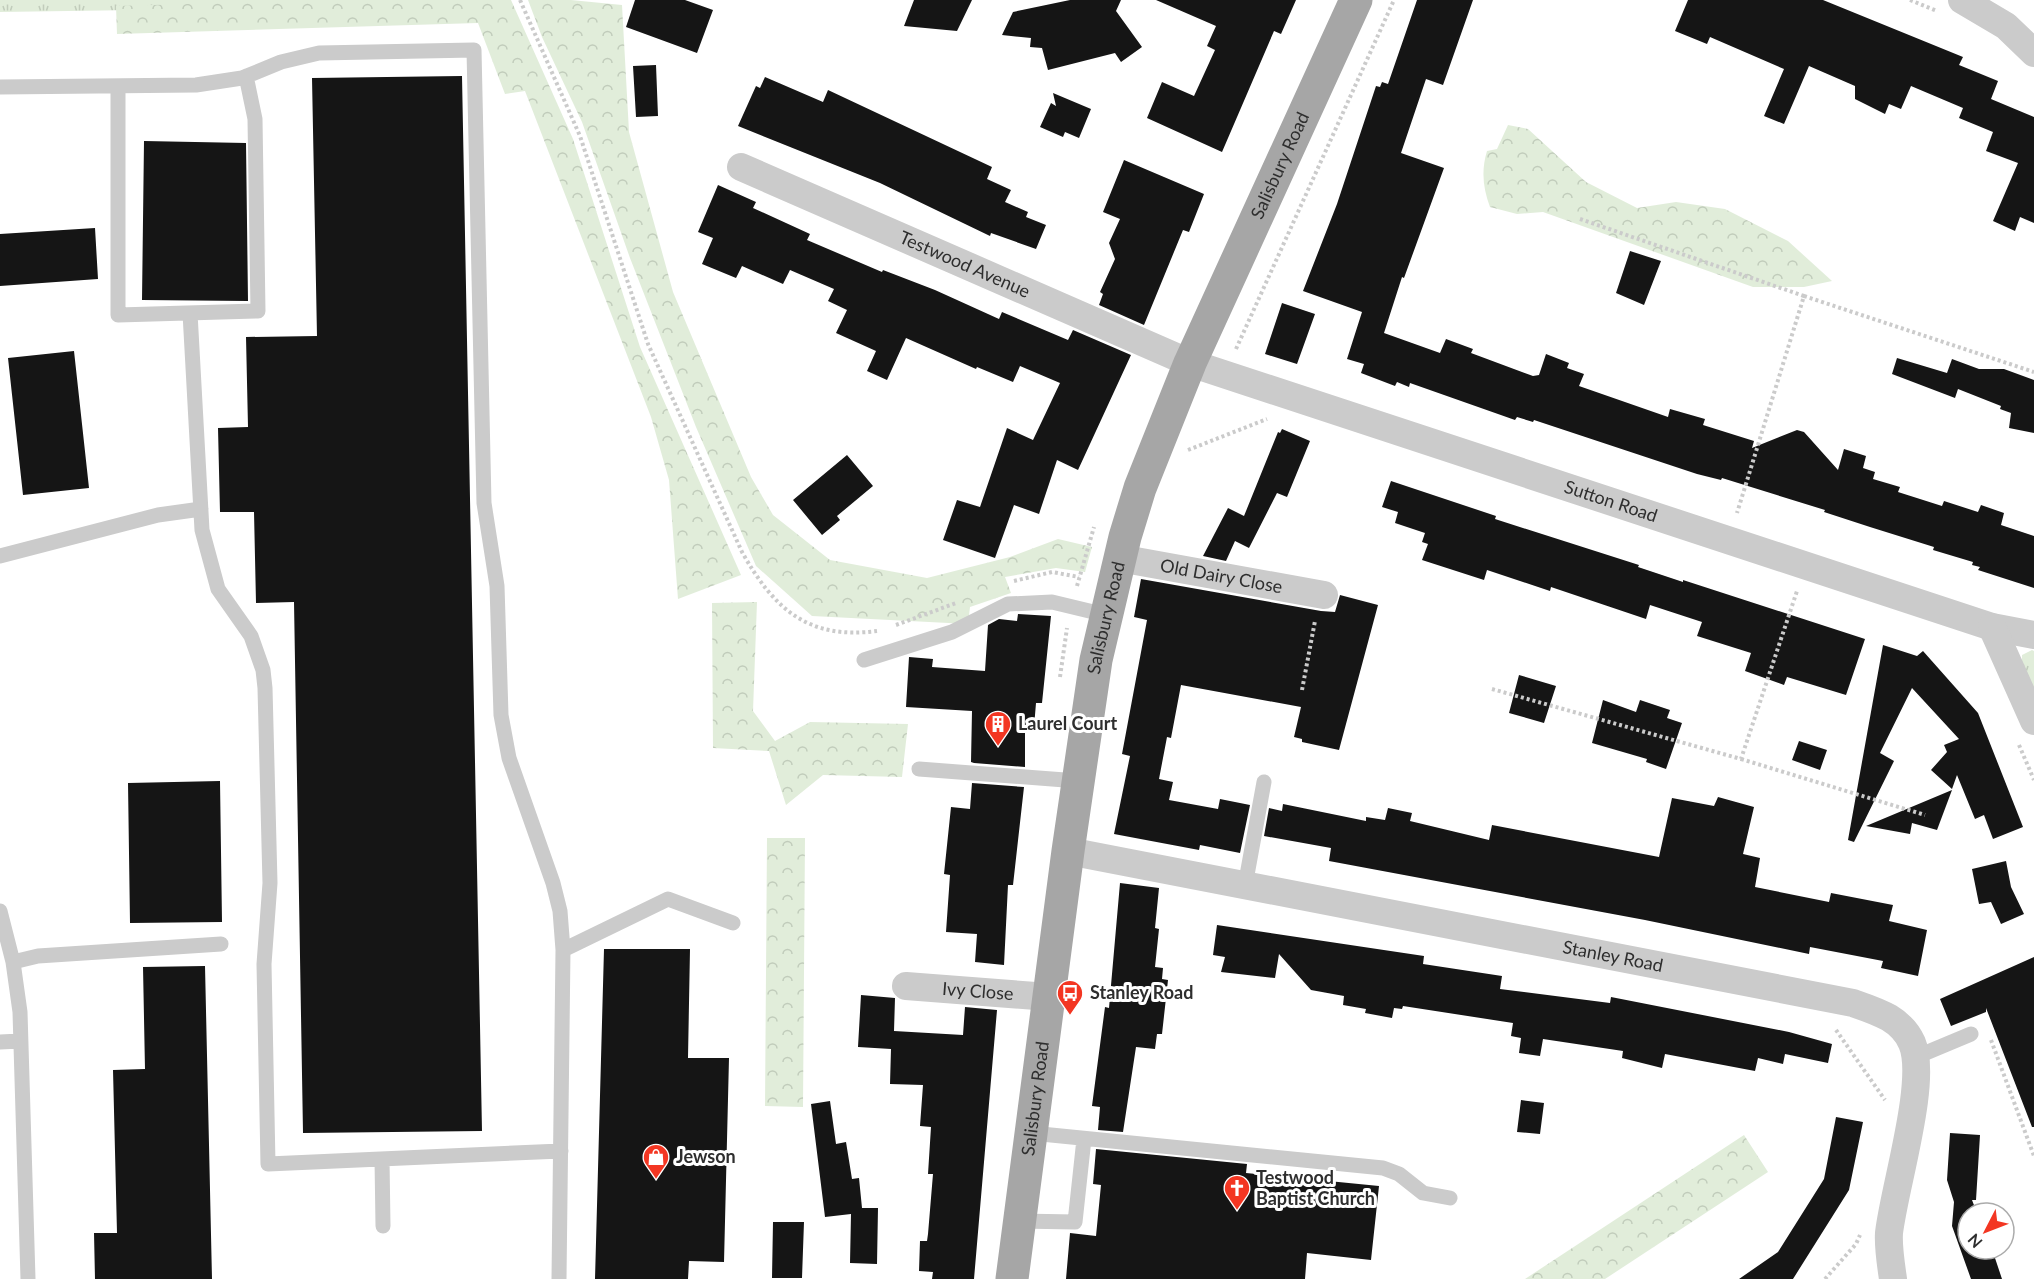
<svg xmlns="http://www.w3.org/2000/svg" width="2034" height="1279" viewBox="0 0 2034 1279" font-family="Lato,sans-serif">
	<defs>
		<pattern id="grass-tufts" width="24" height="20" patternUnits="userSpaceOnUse" patternTransform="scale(1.5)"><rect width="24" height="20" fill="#e1edda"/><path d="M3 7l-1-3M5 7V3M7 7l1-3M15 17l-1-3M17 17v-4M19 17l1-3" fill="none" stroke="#c1ccbb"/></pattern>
		<pattern id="forest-crowns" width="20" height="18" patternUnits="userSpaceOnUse" patternTransform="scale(1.5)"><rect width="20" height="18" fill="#e1edda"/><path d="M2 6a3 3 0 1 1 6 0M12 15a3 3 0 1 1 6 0" fill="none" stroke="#c1ccbb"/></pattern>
	</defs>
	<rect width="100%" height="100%" fill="#fff"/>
	<path fill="url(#grass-tufts)" d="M0 0H473L475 5 0 12Z
		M2032 650 2034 651V691L2022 666V655Z"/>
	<path fill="url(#forest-crowns)" d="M339 0H511L573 139 640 347 741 575 678 599 669 480 651 417 525 91 505 94 478 23 117 34 116 6Z
		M528 0H571L622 5 629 132 673 292 751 477 773 515 830 560 927 578 1010 557 1058 539 1092 547 1085 572 1056 568 1005 577 1011 593 970 607 968 624 812 616 756 566 696 427 630 258 582 122 542 37Z
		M1508 125 1528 129 1586 182 1637 208 1676 202 1725 209 1788 241 1832 281 1804 287H1753L1543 212 1517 214 1490 207C1483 188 1481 171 1487 151L1497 149Z
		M757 602 753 711 775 741 810 722 908 724 902 777 823 775 786 805 769 751 713 748 712 603Z
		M767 838H805L803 1107 765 1106Z
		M1744 1135 1768 1172 1605 1279H1525Z"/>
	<path fill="#151515" d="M635 0H685L713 10 697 53 626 27Z
		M914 0H972L957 31 904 26Z
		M1070 0H1121L1116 11 1142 47 1121 62 1115 53 1048 70 1042 48 1030 47 1031 38 1002 35 1013 12Z
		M1156 0H1296L1281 34 1274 31 1222 152 1147 118 1162 82 1194 96 1215 50 1207 46 1216 26Z
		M1417 0H1473L1443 85 1426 79 1401 153 1444 168 1404 278 1402 277 1384 333 1440 353 1446 339 1473 349 1471 353 1533 376 1539 375 1546 354 1569 363 1567 368 1584 374 1579 386 1668 417 1670 409 1705 419 1703 425 1754 441 1752 448 1797 430 1804 432 1838 470 1844 449 1866 456 1863 468 1875 472 1873 479 1900 487 1898 492 1942 506 1944 501 1978 512 1981 505 2004 513 2001 525 2034 536V588L1978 570 1980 567 1972 565 1973 562 1933 550 1934 547 1870 527 1824 512 1825 510 1722 478 1721 480 1697 474 1534 420 1533 422 1517 417 1515 420 1410 383 1409 387 1397 382 1395 386 1361 373 1364 364 1347 359 1362 312 1303 291 1337 204 1376 86 1380 87 1382 82 1388 84Z
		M1688 0H1823L1963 57 1959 65 1998 81 1991 99 2034 117V223L2020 217 2015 231 1993 221 2018 163 1986 151 1993 132 1959 118 1963 108 1911 86 1901 109 1889 104 1885 114 1855 99V86L1809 66 1784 124 1764 116 1784 69 1710 37 1707 44 1675 31Z
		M656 65 658 116 636 117 633 66Z
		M462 76 482 1131 303 1133 294 602 256 603 254 512H220L218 428 248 427 246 337 317 336 312 78Z
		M765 77 823 102 828 90 992 167 987 179 1011 190 1005 202 1028 212 1026 217 1046 225 1036 249 991 233 990 236 880 183 738 126 756 86 760 88Z
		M1053 93 1091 109 1079 138 1065 132 1063 137 1040 127 1051 103 1056 106Z
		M144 141 246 143 248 301 142 300Z
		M1124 160 1204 194 1189 232 1183 230 1144 325 1099 305 1103 294 1100 292 1115 259 1109 243 1120 219 1103 212Z
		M718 185 756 202 753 208 810 234 807 240 882 272 883 270 935 290 999 319 1002 312 1068 340 1073 330 1131 355 1078 470 1057 460 1039 514 1014 505 995 558 943 540 957 500 980 507 1007 428 1033 440 1060 383 1020 366 1013 382 977 367 976 369 906 338 887 380 867 371 876 351 836 333 847 310 828 301 834 289 790 270 783 284 742 266 736 278 702 264 713 238 698 232Z
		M95 228 98 279 0 286V234Z
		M1630 251 1661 261 1644 305 1616 293Z
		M1282 303 1315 314 1297 364 1265 354Z
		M74 351 89 488 23 495 8 358Z
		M1897 358 1947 373 1952 359 1979 369H2004L2034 380V433L2009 428 2011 413 2000 409 2001 406 1958 389 1955 398 1892 374Z
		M1282 429 1310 441 1287 497 1277 493 1249 548 1235 541 1226 561 1203 556 1228 508 1244 516 1278 432 1280 433Z
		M847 455 873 486 837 516 840 520 822 535 793 500Z
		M1391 481 1496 516 1495 519 1639 565 1638 567 1683 582V580L1865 639 1846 695 1787 677 1784 685 1745 671 1751 653 1697 636 1702 622 1650 605 1646 619 1551 587 1550 591 1487 570 1484 580 1422 560 1428 544 1422 542 1425 533 1395 523 1398 512 1382 507Z
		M1141 579 1321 611 1335 612 1340 595 1378 605 1339 750 1302 742V739L1294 737 1301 707 1181 685 1171 738 1167 737 1159 779 1173 782 1169 800 1218 809 1220 799 1250 805 1240 853 1200 845 1199 850 1114 834 1130 756 1122 754 1147 620 1134 617Z
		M1018 614 1051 616 1042 703H1036L1034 727H1025V767L974 763 971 762 972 711 906 707 909 657 933 659 932 667 985 671 988 625 999 619 1017 621Z
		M1883 645 1917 656 1923 651 1978 713 2023 827 1993 839 1984 815 1975 819 1957 775 1952 789 1931 770 1947 752 1944 745 1959 739 1912 688 1880 753 1894 761 1854 842 1848 840Z
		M1519 675 1556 686 1544 723 1509 713Z
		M1603 700 1636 712 1640 700 1670 710 1667 718 1682 723 1666 769 1646 762 1647 759 1592 743Z
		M1799 741 1827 750 1820 770 1792 760Z
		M220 781 222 922 130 923 128 783Z
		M972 783 1024 787 1013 885H1008L1004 965 975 962 977 934 946 932 950 875 944 874 951 807 970 809Z
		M1952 790 1937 830 1912 823 1910 834 1866 826Z
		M1718 797 1754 807 1743 854 1760 858 1755 887 1829 902 1831 893 1893 905 1889 921 1927 930 1918 976 1881 968 1883 961 1810 947 1809 954 1645 920 1329 861 1331 848 1264 836 1269 808 1282 811 1283 804 1366 821V817L1385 820 1388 808 1412 813 1410 821 1489 840 1492 825 1659 857 1672 798 1714 806Z
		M2006 861 2011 887 2024 914 2001 924 1991 902 1979 904 1972 869Z
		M1120 883 1159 888 1155 928 1159 929 1155 967 1163 968 1162 979 1168 980 1162 1034H1157L1155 1049 1136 1047 1123 1132 1098 1130 1100 1107 1092 1106 1105 1007 1109 1008Z
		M1217 925 1424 956 1423 964 1502 976 1500 989 1610 1003 1611 997 1789 1032 1832 1044 1828 1063 1785 1054 1783 1064 1758 1058 1755 1071 1665 1054 1662 1068 1622 1058 1623 1051 1543 1039 1540 1056 1519 1053 1521 1038 1511 1036 1513 1023 1403 1006 1402 1009 1394 1008 1392 1018 1365 1013 1366 1009 1343 1005 1344 996 1311 990 1279 954 1275 978 1221 972 1225 957 1213 955Z
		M604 949H690L688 1058H729L724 1262 689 1261 688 1279H595Z
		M2034 957V1127H2032L1986 1008V1012L1951 1026 1940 999Z
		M205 966 212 1279H95L94 1233H117L113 1070 145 1069 143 967Z
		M861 995 895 998 894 1031 963 1035 965 1007 997 1010 974 1279H932L933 1272 919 1271 920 1241H927L928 1234 933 1174H928L931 1127 920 1126 923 1085 890 1084 891 1049 858 1047Z
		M1521 1100 1544 1103 1540 1134 1517 1132Z
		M830 1101 836 1144 846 1142 852 1179 859 1178 862 1208H878L877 1264 850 1263 851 1214 825 1217 811 1104Z
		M1836 1117 1863 1122 1849 1190 1793 1279H1739L1778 1252 1824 1179Z
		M1950 1133 1980 1135 1976 1200H1972L1977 1213H1968V1249H1992L2002 1279H1971L1952 1226 1954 1202 1947 1180Z
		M1096 1149 1247 1164 1246 1173 1379 1186 1371 1260 1307 1253 1305 1279H1066L1070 1233 1096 1236 1101 1185 1093 1184Z
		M773 1222H804L802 1278H772Z"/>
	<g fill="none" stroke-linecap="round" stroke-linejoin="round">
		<path stroke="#cbcbcb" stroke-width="4" stroke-dasharray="3 3" stroke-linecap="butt" d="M520 0 580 136 648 344 742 552C774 609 808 640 877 631
			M1910 0 1937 11
			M1580 219 1804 296 1737 513
			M1804 296 2034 372
			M1236 349 1394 0
			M1188 450 1267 419
			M1014 581 1052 572 1079 577
			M1077 586 1094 527
			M896 625 956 603
			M1060 677 1067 628
			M1492 689 1741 759 1797 591
			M1302 690 1315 621
			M2019 745 2034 780
			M1741 759 1925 815
			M1836 1030 1885 1100
			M1991 1040 2034 1156
			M1825 1279 1856 1244 1860 1235"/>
		<path stroke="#cbcbcb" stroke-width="15" d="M118 86V315L258 311 255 119 246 76
			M0 87 196 85 242 78 281 62 319 53 474 50 484 503 497 586 501 715 509 758 553 883 560 911 563 950 559 1279
			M190 313 202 530 218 589 251 636 263 670 265 688 270 883 264 964 268 1164 561 1151
			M0 556 158 515 201 509
			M864 660 952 632 1008 604 1052 602 1106 615
			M919 769 1078 781
			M1245 886 1264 782
			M0 911 13 962 20 1012 28 1279
			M563 950 668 899 733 923
			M13 962 38 956 221 944
			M0 1042 20 1041
			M1916 1057 1971 1034
			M1031 1133 1383 1168 1399 1174 1423 1193 1450 1198
			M382 1159 383 1226
			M1019 1221 1075 1222 1084 1139"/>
		<g stroke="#cbcbcb" stroke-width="28">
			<path d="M1962 0 2006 26 2034 53"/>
			<path id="s1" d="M741 167 1190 363 1992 627 2034 635"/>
			<path id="s2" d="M1119 558 1324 595"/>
			<path d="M1992 627 2034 721"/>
			<path id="s3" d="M1068 851 1853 1003C1876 1011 1901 1018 1912 1043 1928 1081 1894 1188 1889 1233 1888 1247 1891 1265 1893 1279"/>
			<path id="s4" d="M906 986 1049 997"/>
		</g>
		<path stroke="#a6a6a6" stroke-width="33" id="s5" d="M1012 1279 1068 851 1096 660 1125 537 1140 488 1190 363 1356 0"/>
	</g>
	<defs>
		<g id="building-pin" transform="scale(1.35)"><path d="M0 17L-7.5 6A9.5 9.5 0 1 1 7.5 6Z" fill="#f33622" stroke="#fff"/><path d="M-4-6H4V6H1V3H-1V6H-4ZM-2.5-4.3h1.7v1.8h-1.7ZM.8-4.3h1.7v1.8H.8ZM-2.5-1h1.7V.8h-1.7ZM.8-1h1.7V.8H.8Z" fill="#fff"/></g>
		<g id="bus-pin" transform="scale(1.35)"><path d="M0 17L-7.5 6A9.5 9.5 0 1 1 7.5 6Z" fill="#f33622" stroke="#fff"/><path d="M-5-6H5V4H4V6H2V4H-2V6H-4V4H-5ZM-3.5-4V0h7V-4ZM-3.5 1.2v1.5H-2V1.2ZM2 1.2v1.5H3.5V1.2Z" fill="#fff"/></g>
		<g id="shop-pin" transform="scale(1.35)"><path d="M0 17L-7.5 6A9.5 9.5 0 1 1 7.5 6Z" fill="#f33622" stroke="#fff"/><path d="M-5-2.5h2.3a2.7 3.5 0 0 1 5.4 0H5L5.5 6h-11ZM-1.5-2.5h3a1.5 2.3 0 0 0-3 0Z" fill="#fff"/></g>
		<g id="church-pin" transform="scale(1.35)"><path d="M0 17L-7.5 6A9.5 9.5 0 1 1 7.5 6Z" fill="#f33622" stroke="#fff"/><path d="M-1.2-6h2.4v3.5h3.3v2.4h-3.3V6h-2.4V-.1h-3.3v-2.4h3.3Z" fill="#fff"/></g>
	</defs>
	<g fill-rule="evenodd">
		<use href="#building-pin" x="998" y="724"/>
		<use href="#bus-pin" x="1070" y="993"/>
		<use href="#shop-pin" x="656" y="1157"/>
		<use href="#church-pin" x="1237" y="1188"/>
	</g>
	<g text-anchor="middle" stroke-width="6" stroke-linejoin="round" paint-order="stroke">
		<g font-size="18" fill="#2e2e2e" stroke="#fff">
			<text dy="6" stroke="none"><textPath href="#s5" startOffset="1154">Salisbury Road</textPath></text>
			<text dy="6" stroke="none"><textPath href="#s1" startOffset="244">Testwood Avenue</textPath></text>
			<text dy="6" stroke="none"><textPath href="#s1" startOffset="933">Sutton Road</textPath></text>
			<text dy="6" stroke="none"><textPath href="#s2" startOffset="104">Old Dairy Close</textPath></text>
			<text dy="6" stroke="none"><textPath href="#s5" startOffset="668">Salisbury Road</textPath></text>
			<text dy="6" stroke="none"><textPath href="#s3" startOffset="555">Stanley Road</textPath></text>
			<text dy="6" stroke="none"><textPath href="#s4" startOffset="72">Ivy Close</textPath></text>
			<text dy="6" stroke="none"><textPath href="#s5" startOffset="182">Salisbury Road</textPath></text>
		</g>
		<g font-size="18" font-weight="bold" fill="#2e2e2e" stroke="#fff" text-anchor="start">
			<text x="1018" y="730">Laurel Court</text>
			<text x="1090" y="999">Stanley Road</text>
			<text x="676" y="1163">Jewson</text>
			<text x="1256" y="1184">Testwood<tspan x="1256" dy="21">Baptist Church</tspan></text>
		</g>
	</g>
	<g transform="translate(1986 1231) rotate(228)"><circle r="28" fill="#ffffff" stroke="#ababab" stroke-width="1.5"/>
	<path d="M0-4.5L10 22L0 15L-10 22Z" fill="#f33622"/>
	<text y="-9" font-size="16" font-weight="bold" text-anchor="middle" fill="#2e2e2e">N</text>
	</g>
</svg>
